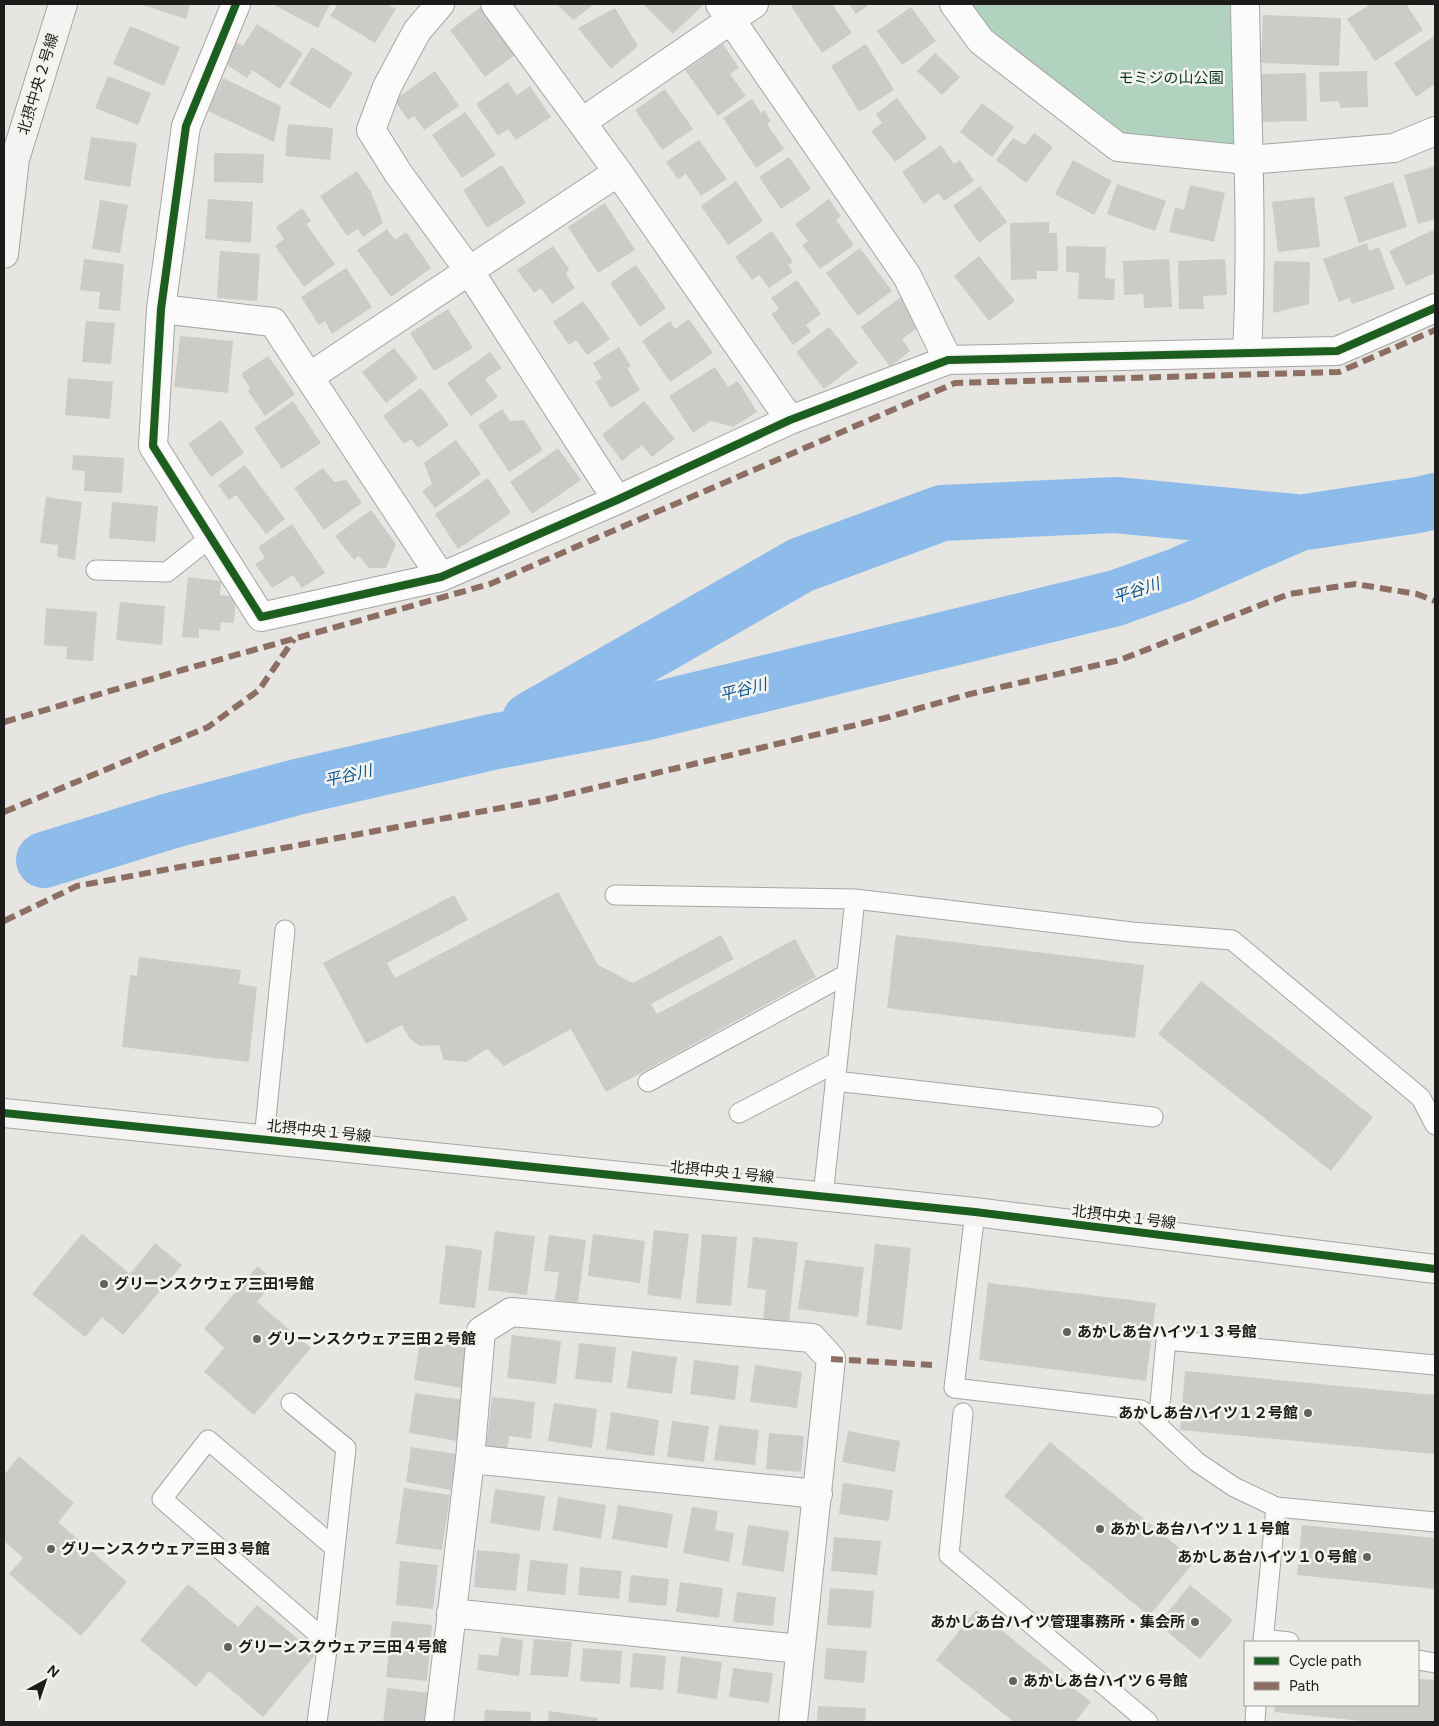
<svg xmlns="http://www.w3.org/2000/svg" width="1439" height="1726" viewBox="0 0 1439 1726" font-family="Figtree,'Noto Sans JP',sans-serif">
	<rect width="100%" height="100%" fill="#e6e5e2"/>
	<path fill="#b1d2bf" d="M954 4H1245L1248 160 1118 147Z"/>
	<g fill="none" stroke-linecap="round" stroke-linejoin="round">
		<path stroke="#8dbcea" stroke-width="56" d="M530 720 801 565 942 513 1115 505 1295 522
			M44 860 170 821 297 787 492 742 643 713 1116 598 1180 575 1299 523 1418 505 1435 501"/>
	</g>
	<path fill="#cccbc8" d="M140 4H190L186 19Z
		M272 4H330L318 28Z
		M338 4H387L396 9 375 43 330 16Z
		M485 4 520 51 485 77 450 30Z
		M557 4H595L573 20Z
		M643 4H704L673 34Z
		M795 4H832L852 33 822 53 791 6Z
		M849 4H870L856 14Z
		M1371 4H1406L1423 30 1375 61 1347 19Z
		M911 7 936 41 902 65 877 31Z
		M615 8 638 46 611 69 578 28Z
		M1263 15 1341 18 1339 66 1261 63Z
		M257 24 303 53 280 89 252 70 247 78 221 61 234 41 243 46Z
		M130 26 180 47 164 86 113 64Z
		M1434 36 1435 39V84L1416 97 1394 63Z
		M723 44 739 68 730 74 746 96 718 116 685 70Z
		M866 44 894 90 859 112 831 66Z
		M312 47 353 73 330 109 289 84Z
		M935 53 960 77 942 95 917 71Z
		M435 71 459 106 424 130 414 116 408 120 394 100Z
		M1367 71 1368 107 1340 108 1339 101 1320 102 1319 72Z
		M1306 73 1307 121 1262 122 1261 74Z
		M108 76 151 93 138 125 95 108Z
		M223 78 281 106 274 142 208 111Z
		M508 82 517 95 530 86 551 117 516 140 508 129 498 136 476 104Z
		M665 89 693 129 662 150 635 110Z
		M897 98 927 138 895 162 871 131 882 123 876 114Z
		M752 99 761 113 764 110 771 121 767 124 784 149 756 168 723 118Z
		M982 103 1014 127 992 157 960 132Z
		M465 112 496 155 462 178 432 135Z
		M288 124 333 128 330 160 285 156Z
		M1034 133 1053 147 1026 183 996 160 1013 138 1025 145Z
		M91 137 137 143 130 187 84 180Z
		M699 140 727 179 701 196 686 174 678 179 666 162Z
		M941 145 954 164 960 160 974 181 944 201 938 193 924 204 902 172Z
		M214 153 264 154 263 183 214 182Z
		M789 157 811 189 781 209 759 177Z
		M1073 160 1112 181 1094 215 1055 194Z
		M502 165 526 203 487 228 463 190Z
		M1435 166V219L1418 224 1404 175Z
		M357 171 371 192 383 223 363 237 358 229 347 236 320 196Z
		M736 181 763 221 728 245 701 206Z
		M1393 182 1407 227 1359 243 1344 197Z
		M1117 184 1166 201 1155 231 1107 214Z
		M1190 185 1225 193 1214 242 1169 232 1175 207 1184 210Z
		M980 186 1007 222 979 243 953 206Z
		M1314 197 1320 247 1278 252 1272 202Z
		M208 199 253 202 251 243 205 239Z
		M829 199 841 216 836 220 854 245 820 269 802 245 808 241 795 224Z
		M100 200 128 205 120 253 92 249Z
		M605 203 635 250 598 273 568 227Z
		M302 208 311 221 306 224 335 264 304 287 275 246 284 239 276 227Z
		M1049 222V233H1057L1058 271H1037V279L1011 280 1010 223Z
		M387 229 395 240 406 232 431 268 391 297 357 250Z
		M1433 230 1435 235V273L1406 286 1389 251Z
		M772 231 793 262 788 265 793 272 769 288 759 275 752 280 735 257Z
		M1367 243 1369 251 1379 247 1395 289 1352 304 1349 298 1339 302 1323 259Z
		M553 246 569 269 566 274 575 288 552 304 541 288 534 293 517 270Z
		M1066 246 1106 247 1105 278 1115 279 1114 300 1078 299 1079 273 1066 272Z
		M860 248 892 291 858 316 826 273Z
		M220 251 260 254 257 301 217 298Z
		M979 256 1015 301 989 321 954 276Z
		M84 259 124 264 120 311 98 309 100 292 80 290Z
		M1169 259 1172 307 1144 308 1143 294 1124 295 1123 261Z
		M1225 259 1227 295 1203 296 1204 309H1179L1178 261Z
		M1274 261 1310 262 1309 304 1273 313Z
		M636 265 666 308 640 327 610 283Z
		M346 268 372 307 332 334 325 321 319 325 301 297Z
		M797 280 821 314 806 325 811 332 793 345 771 314 779 309 771 298Z
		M901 297 922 325 902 339 910 351 890 367 861 327Z
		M583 301 610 339 587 355 576 340 569 345 553 322Z
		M448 309 473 348 434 371 410 333Z
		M689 319 713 353 670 382 642 341 670 321 675 329Z
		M86 321 115 323 111 364 82 362Z
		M829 327 858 363 824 389 796 352Z
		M180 336 233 341 228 393 174 387Z
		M619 347 631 366 627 368 640 390 611 408 595 382 602 378 593 363Z
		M394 348 418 378 386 403 362 372Z
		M490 352 502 368 485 379 498 397 471 416 447 383Z
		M268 356 295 394 265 416 248 391 250 388 241 374Z
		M715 367 728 387 738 381 757 412 733 427 711 421 693 433 669 396Z
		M68 378 113 382 110 419 65 415Z
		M421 388 449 425 418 448 411 439 404 444 383 416Z
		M293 401 321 443 282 469 254 428Z
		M644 401 675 439 652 457 642 445 622 461 602 435Z
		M502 409 510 421 524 420 543 450 509 472 478 425Z
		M221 420 244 453 211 477 188 444Z
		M456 440 481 474 435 508 422 491 432 484 424 463Z
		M558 448 581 480 532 514 510 482Z
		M73 455 124 458 122 493 84 491 85 471 72 470Z
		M245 465 285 519 266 534 236 495 229 500 218 485Z
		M323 468 334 482 346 480 362 503 324 530 294 488Z
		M488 478 511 513 458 549 435 514Z
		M46 497 82 502 75 560 57 557 58 545 40 543Z
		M112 502 158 506 155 542 109 538Z
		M371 510 396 544 386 568H369L359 556 354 560 335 536Z
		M292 524 325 573 302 588 293 575 272 588 255 564 265 558 258 547Z
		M188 577 221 581 220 595 236 597 234 623 221 622 220 631 199 629V638L182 637Z
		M120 602 165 606 162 645 116 640Z
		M46 608 97 612 93 661 66 659 67 647 44 645Z
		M558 892 598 965 633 983 721 935 734 959 651 1004 657 1014 795 939 816 977 606 1092 571 1029 504 1066 487 1049 466 1062 444 1060 439 1045 420 1046 410 1039 402 1025 366 1044 323 963 454 895 468 920 387 963 395 978Z
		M896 935 1144 965 1135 1038 887 1008Z
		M139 957 241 970 239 984 257 987 249 1062 122 1047 130 975 137 976Z
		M1201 981 1373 1117 1331 1171 1158 1034Z
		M654 1230 689 1234 681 1299 647 1295Z
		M495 1231 535 1236 527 1295 488 1290Z
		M82 1234 130 1274 155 1243 182 1265 123 1335 102 1317 85 1337 32 1294Z
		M593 1234 645 1241 640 1283 588 1276Z
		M702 1234 737 1237 731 1306 696 1303Z
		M549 1235 586 1240 578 1303 555 1300 559 1272 544 1271Z
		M753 1237 798 1242 789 1323 763 1320 766 1290 747 1288Z
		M875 1244 911 1248 902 1330 866 1325Z
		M446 1245 482 1250 475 1308 439 1304Z
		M805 1260 864 1267 858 1317 798 1309Z
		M258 1266 274 1281 257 1302 311 1348 254 1415 204 1372 224 1348 204 1329Z
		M988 1283 1156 1303 1146 1381 979 1360Z
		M512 1335 561 1341 556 1384 507 1378Z
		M420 1340 474 1349 468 1389 414 1380Z
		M579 1343 616 1347 612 1383 575 1379Z
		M632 1351 677 1357 672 1394 627 1388Z
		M694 1360 739 1366 735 1400 690 1394Z
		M755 1365 802 1372 797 1408 750 1402Z
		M1185 1371 1435 1395V1454L1180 1430Z
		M415 1393 463 1400 457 1441 409 1433Z
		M492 1397 535 1402 531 1439 509 1436 507 1451 486 1448Z
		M554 1403 597 1409 592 1448 548 1441Z
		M611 1412 659 1420 654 1456 606 1449Z
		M672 1421 709 1426 704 1462 667 1457Z
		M719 1425 759 1430 755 1465 714 1460Z
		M848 1431 900 1441 895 1472 842 1462Z
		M769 1433 804 1436 801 1472 766 1469Z
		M1050 1442 1195 1561 1149 1616 1004 1496Z
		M411 1447 456 1454 451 1490 406 1482Z
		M19 1456 74 1503 58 1522 127 1582 81 1636 9 1574 23 1558 4 1541V1475Z
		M843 1483 893 1490 889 1521 839 1514Z
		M404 1488 450 1495 442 1550 396 1544Z
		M495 1489 545 1496 540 1531 490 1523Z
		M558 1497 606 1505 601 1539 553 1530Z
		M618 1505 673 1514 667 1548 612 1539Z
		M692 1507 718 1511 715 1530 734 1533 729 1562 683 1553Z
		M748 1525 789 1531 784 1572 742 1565Z
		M1302 1525 1435 1538V1589L1297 1575Z
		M834 1537 881 1541 877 1575 831 1571Z
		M477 1550 520 1554 516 1591 474 1587Z
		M530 1560 568 1564 565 1595 527 1591Z
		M400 1561 438 1565 433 1609 396 1605Z
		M580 1567 622 1571 619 1599 578 1595Z
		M631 1575 669 1579 666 1606 628 1602Z
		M680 1582 723 1588 719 1618 676 1612Z
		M188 1584 238 1627 257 1605 316 1654 263 1717 209 1671 196 1687 140 1640Z
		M1190 1585 1233 1620 1200 1659 1158 1624Z
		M830 1588 874 1591 871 1628 827 1625Z
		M737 1592 776 1597 773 1626 733 1622Z
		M976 1610 1091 1702 1075 1722H1014L936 1660Z
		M392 1621 432 1625 427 1681 386 1677Z
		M501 1637 523 1640 519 1676 477 1670 479 1654 498 1656Z
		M534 1639 572 1642 568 1677 530 1675Z
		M583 1648 622 1651 620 1684 580 1681Z
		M826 1648 867 1651 864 1683 824 1679Z
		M633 1653 666 1656 663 1690 630 1687Z
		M681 1656 722 1662 717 1699 677 1693Z
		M733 1668 773 1673 769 1703 729 1697Z
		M1418 1679 1435 1680V1722H1372L1274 1712 1275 1705H1418Z
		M387 1688 430 1693 427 1722H383Z
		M818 1706 866 1708 865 1722H817Z
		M485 1710 531 1712 530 1722H484Z
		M549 1711 598 1718 597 1722H548Z"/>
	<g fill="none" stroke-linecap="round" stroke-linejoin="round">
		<g stroke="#a6a5a3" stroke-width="21">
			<path id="lane" d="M96 570 167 572 211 537
				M615 895 855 899 1132 932 1232 940 1421 1098 1435 1125
				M835 1081 1153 1117
				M648 1082 847 974
				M739 1113 837 1062
				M264 1139 285 930
				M823 1196 855 899
				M975 1212 954 1388 1141 1410 1197 1462 1234 1487 1276 1507 1263 1642
				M291 1403 346 1448 325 1640 327 1650 317 1722
				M963 1413 949 1555 1148 1722
				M1158 1426 1166 1340 1435 1365
				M1276 1507 1435 1522
				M1263 1639 1289 1642
				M325 1640 162 1499 208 1440 334 1547
				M1418 1660 1435 1663
				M1255 1722 1256 1705"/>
		</g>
		<g stroke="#a6a5a3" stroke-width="30">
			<path id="street" d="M236 4 186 126 161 309 153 446 261 617 441 577 617 500 790 420 948 360 1337 351 1435 308
				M440 4 417 31 387 87 371 130 398 173 470 272 617 500
				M495 4 618 172 790 420
				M720 4 907 276 948 360
				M954 4 981 41 1118 147 1248 160 1394 148 1435 131
				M1245 4C1247 120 1253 237 1247 353
				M582 122 754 4
				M161 309 273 322 309 377
				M441 577 309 377 618 172
				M470 1459 818 1494
				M451 1613 800 1649
				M439 1722 470 1459 481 1331 511 1312 812 1338 831 1359 793 1722"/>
		</g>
		<g stroke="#a6a5a3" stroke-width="30">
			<path id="secondary" d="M4 254 15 159 63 4
				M4 1113 975 1212 1435 1269"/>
		</g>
		<use href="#lane" stroke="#fbfbfb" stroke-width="19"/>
		<use href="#street" stroke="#fbfbfb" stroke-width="28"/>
		<use href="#secondary" stroke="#f5f2f2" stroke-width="28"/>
		<path stroke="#8d6e63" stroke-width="6" stroke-dasharray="12 6" stroke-linecap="butt" d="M4 722 182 670 490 584 955 383 1339 372 1435 330
			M4 812 208 727 259 690 294 639
			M4 921 77 886 544 800 885 718 970 694 1120 660 1289 594 1355 584 1417 594 1435 601
			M831 1359 932 1365"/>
		<g stroke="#f5f3ed" stroke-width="11">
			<path id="cycleway" d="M236 4 186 126 161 309 153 446 261 617 441 577 617 500 790 420 948 360 1337 351 1435 308
				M4 1113 975 1212 1435 1269"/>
		</g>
		<use href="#cycleway" stroke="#1b5e20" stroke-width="8"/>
	</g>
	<g fill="#636260" stroke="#f5f3ed" stroke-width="2">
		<circle cx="104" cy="1284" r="5"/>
		<circle cx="1067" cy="1332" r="5"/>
		<circle cx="257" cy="1339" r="5"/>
		<circle cx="1308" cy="1413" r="5"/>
		<circle cx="1100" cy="1529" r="5"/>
		<circle cx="51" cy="1549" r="5"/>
		<circle cx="1367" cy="1557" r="5"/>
		<circle cx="1195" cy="1622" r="5"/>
		<circle cx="228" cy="1647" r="5"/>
		<circle cx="1013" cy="1681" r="5"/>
	</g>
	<g text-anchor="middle" stroke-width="5" stroke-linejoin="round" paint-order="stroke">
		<g font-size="15" fill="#043422" stroke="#f5f3ed">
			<text x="1171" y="83">モミジの山公園</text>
		</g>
		<g font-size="15" fill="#1d1c1a" stroke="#f5f3ed">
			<text transform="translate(38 84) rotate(-73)" y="5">北摂中央２号線</text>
			<text transform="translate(319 1131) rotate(6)" y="5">北摂中央１号線</text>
			<text transform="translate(722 1172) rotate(6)" y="5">北摂中央１号線</text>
			<text transform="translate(1124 1217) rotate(7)" y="5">北摂中央１号線</text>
		</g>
		<g font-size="15" font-weight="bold" fill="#1d1c1a" stroke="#f5f3ed" text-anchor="start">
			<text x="114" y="1289">グリーンスクウェア三田1号館</text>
			<text x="1077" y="1337">あかしあ台ハイツ１３号館</text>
			<text x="267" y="1344">グリーンスクウェア三田２号館</text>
			<text x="1298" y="1418" text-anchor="end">あかしあ台ハイツ１２号館</text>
			<text x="1110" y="1534">あかしあ台ハイツ１１号館</text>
			<text x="61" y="1554">グリーンスクウェア三田３号館</text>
			<text x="1357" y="1562" text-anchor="end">あかしあ台ハイツ１０号館</text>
			<text x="1185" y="1627" text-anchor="end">あかしあ台ハイツ管理事務所・集会所</text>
			<text x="238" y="1652">グリーンスクウェア三田４号館</text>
			<text x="1023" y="1686">あかしあ台ハイツ６号館</text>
		</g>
		<g font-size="16" font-style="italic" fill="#0b5694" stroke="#f5f3ed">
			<text transform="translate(1136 590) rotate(-18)" y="6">平谷川</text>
			<text transform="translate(743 689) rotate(-14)" y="6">平谷川</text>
			<text transform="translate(348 775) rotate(-13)" y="6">平谷川</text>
		</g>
	</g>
	<rect width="1439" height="1726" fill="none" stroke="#1d1c1a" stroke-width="10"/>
	<rect x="1244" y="1641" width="175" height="65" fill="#f5f3ed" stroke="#9f9d99"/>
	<rect x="1254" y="1657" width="25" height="8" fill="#1b5e20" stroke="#9f9d99"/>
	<text x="1289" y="1666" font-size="15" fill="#1d1c1a">Cycle path</text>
	<rect x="1254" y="1682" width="25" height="8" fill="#8d6e63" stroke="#9f9d99"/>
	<text x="1289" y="1691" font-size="15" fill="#1d1c1a">Path</text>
	<g transform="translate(45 1681) rotate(40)" stroke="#f5f3ed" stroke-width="4" paint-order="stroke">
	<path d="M0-4L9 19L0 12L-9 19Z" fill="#1d1c1a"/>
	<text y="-8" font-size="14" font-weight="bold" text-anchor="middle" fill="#1d1c1a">N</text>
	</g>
</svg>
